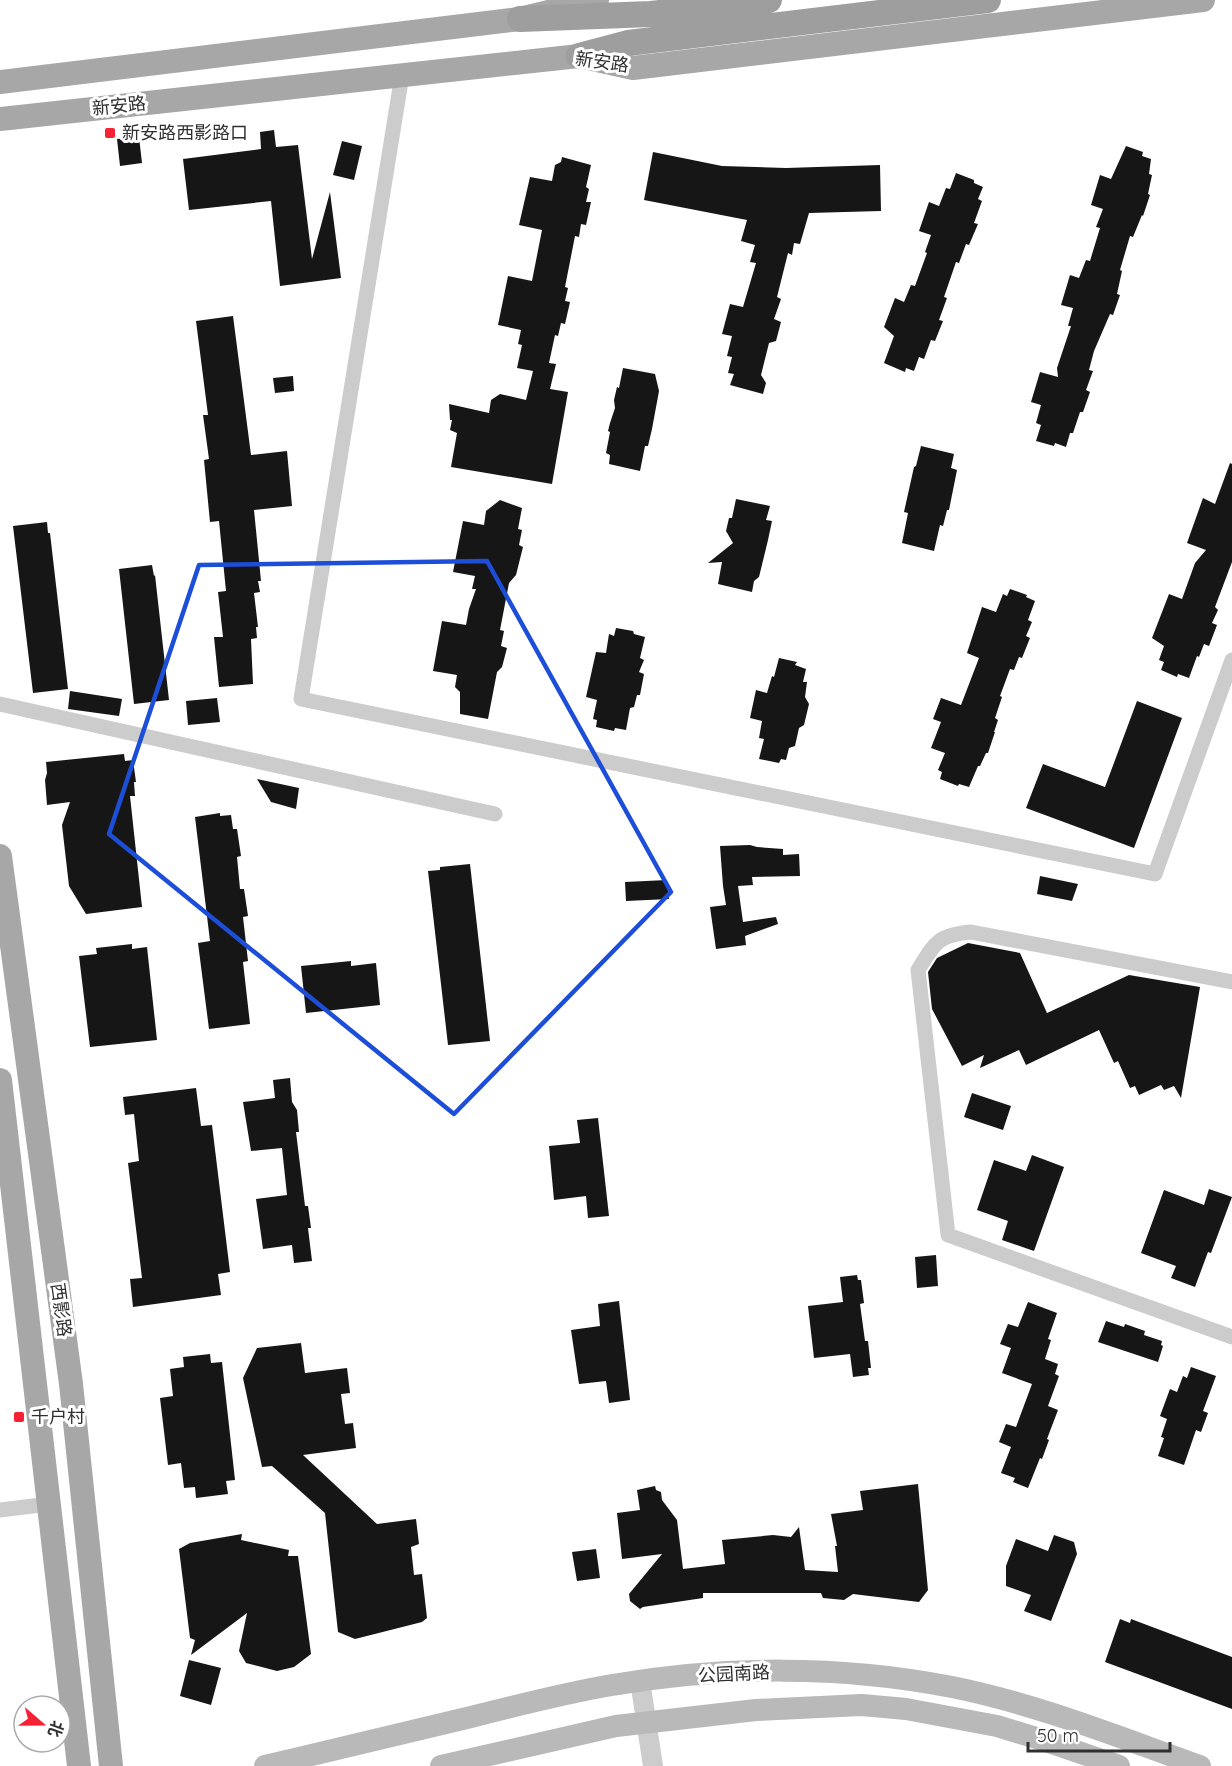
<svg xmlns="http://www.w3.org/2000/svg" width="1232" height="1766" viewBox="0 0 1232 1766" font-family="Quicksand,'Noto Sans SC',sans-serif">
	<rect width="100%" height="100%" fill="#fff"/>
	<path fill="#161616" d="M274 130 276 147 298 145 312 259 330 192 341 278 280 286 271 201 189 210 183 159 261 149 260 132Z
		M139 137 142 163 120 166 117 139Z
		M342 141 362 146 354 180 333 175Z
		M1126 146 1143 152 1142 156 1151 159 1149 174 1152 175 1148 194 1150 195 1143 216 1142 215 1133 237 1130 236 1120 270 1122 271 1117 294 1120 295 1113 315 1110 314 1094 351 1089 370 1093 371 1086 390 1090 392 1083 412H1080L1073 433H1070L1066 447 1055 443 1054 446 1036 441 1041 425 1036 423 1041 405 1031 402 1040 372 1058 377 1057 368 1071 326H1068L1073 308 1061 305 1070 275 1079 278 1086 260 1090 261 1100 228 1096 227 1103 209 1091 205 1100 175 1111 179Z
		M653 152 722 166 786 168 880 165 881 211 809 213 800 244 794 243 792 255 788 253 777 297 781 299 774 319 781 322 776 341 769 343 761 375 766 383 763 394 730 385 734 374 728 373 732 357 727 356 732 336 722 334 730 304 743 307 756 263 750 262 755 245 741 241 747 220 644 200Z
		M562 157 591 165 586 187 589 189 586 202H591L586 225 581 224 579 237 575 236 565 287 568 288 565 301 570 302 565 324 561 323 558 336 555 335 549 363 556 364 550 389 568 392 552 484 451 467 457 433 450 430 452 420H450L449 404 489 413 491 400 500 394 526 400 533 371 517 368 522 345 518 344 521 330 498 325 508 276 532 281 542 230 519 225 530 177 552 181 555 165 561 162Z
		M956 173 974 180V183L983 187 978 199 982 201 974 223 978 224 969 245 966 244 959 263 956 262 944 297 947 298 939 320 943 321 935 341 931 340 924 359 919 357 914 371 906 368 905 372 884 363 894 336 884 327 895 298 904 302 911 285 915 286 927 253 925 252 931 235 919 231 929 202 939 206 946 188 950 189Z
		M233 316 251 455 287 451 292 506 254 510 261 581H258L260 592 254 593 258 627H256L257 638 251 639 253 684 219 687 214 637H223L218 592 226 591 219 521 210 522 204 460 209 459 203 415H208L196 321Z
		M623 368 655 374 659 391 652 429 648 446H645L640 471 609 464 610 455 606 453 610 432 608 431 610 423 615 408 614 400 617 387 619 388Z
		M293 376 294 391 275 393 273 378Z
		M921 446 954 454 951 468 957 470 949 510H947L943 526 940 525 934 551 902 543 908 513 904 512 914 467 916 466Z
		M1230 463 1232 464V562L1215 607 1218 610 1212 623 1217 625 1209 646 1204 644 1199 657 1197 656 1189 678 1178 674 1177 677 1161 670 1164 662 1159 660 1164 646 1152 638 1169 594 1182 599 1195 563 1206 550 1187 543 1203 498 1215 504Z
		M736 499 770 506 766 520 772 521 768 540 759 577 754 581 752 592 718 584 722 562 708 563 733 543 726 531 729 518H732Z
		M500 500 522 508 518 529 522 530 519 545 523 547 516 575 509 583 500 630 504 631 501 646 507 648 502 667 497 672 488 719 460 714V692L455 687 457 675 433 671 442 621 466 625 469 609 476 589H472L475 576 453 572 463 521 484 525 486 511Z
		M47 522 48 533H50L68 689 33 693 13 526Z
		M152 565 154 576 155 575 169 700 134 704 119 569Z
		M1010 589 1027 595 1026 597 1035 601 1028 620 1032 622 1026 636 1030 638 1022 658 1019 657 1014 670 1010 669 1000 696 1002 697 995 718 998 720 994 732H995L988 753H986L980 766H978L969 787 959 784 958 786 940 779 942 772 938 770 945 753 931 748 941 722 933 719 941 698 961 705 979 658 967 653 982 607 996 612 1003 594 1007 596Z
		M616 628 633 631 634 634 645 637 640 658 644 660 639 672 644 674 640 695H637L634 707 630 708 626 730 615 728 614 731 596 727 597 720 593 719 597 700 586 697 596 652 606 653 609 634 614 636Z
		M779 658 797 662 795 665 806 669 803 682H807L805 697 809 704 804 725 799 728 795 746 789 748 786 760 781 759 779 763 759 759 764 739 759 738 762 721 750 718 756 690 767 693 772 676 774 677Z
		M70 691 122 699 119 716 68 709Z
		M217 698 220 722 188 725 186 701Z
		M1137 701 1182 718 1134 848 1026 808 1043 764 1105 787Z
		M124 754 125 761 133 760 136 782H134L135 796H130L142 907 86 914 69 886 62 825 70 802 47 805 45 780 47 773 46 762Z
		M257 779 299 788 296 809 271 802Z
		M220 813V816L231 815 233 829H237L241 856 237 857 240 889H244L248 916 243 917 248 961 243 962 250 1024 209 1029 198 943 210 941 195 817Z
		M750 845 757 847 783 849V855L799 854 800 876 752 877 753 885 738 886 743 922 776 917 778 924 745 936 746 945 716 949 710 907 726 905 723 886 720 846Z
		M470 864 490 1041 448 1045 428 871 440 870V867Z
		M1040 876 1078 884 1072 901 1037 894Z
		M667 880 669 899 626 901 625 882Z
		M968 943 1020 953 1047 1013 1129 975 1200 987 1181 1098 1174 1086 1164 1090 1161 1085 1139 1095 1135 1086 1130 1088 1118 1061 1114 1063 1099 1030 1026 1065 1019 1050 980 1068 984 1055 962 1066 932 1009 928 972 937 958Z
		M132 944V949L147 947 157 1040 90 1047 79 956 97 954 96 948Z
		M351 961V966L376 963 380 1005 306 1013 301 966Z
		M290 1078 292 1102 297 1110 299 1132H296L305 1206H308L311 1228H308L312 1261 294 1263 292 1245 263 1249 256 1199 287 1195 282 1148 251 1151 243 1102 275 1098 273 1080Z
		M196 1088 201 1126 212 1125 230 1272 218 1274 221 1295 133 1307 130 1279 142 1278 128 1163 139 1161 134 1114 125 1115 123 1097Z
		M972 1093 1011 1106 1003 1130 964 1117Z
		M598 1118 609 1216 588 1218 586 1196 554 1200 549 1146 580 1143 577 1120Z
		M1032 1155 1064 1167 1034 1251 1002 1240 1008 1221 977 1210 994 1160 1026 1171Z
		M1209 1189 1232 1197 1211 1253 1208 1252 1195 1287 1171 1278 1176 1266 1141 1253 1164 1190 1204 1205Z
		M936 1255 938 1286 917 1288 915 1257Z
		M857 1275 858 1280H861L864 1303 860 1304 865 1341H868L871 1368H868L869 1375 853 1377 850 1354 814 1358 808 1306 843 1302 840 1277Z
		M619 1301 630 1400 609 1403 606 1381 579 1384 571 1330 600 1326 598 1304Z
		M1028 1302 1057 1313 1048 1339 1051 1340 1045 1359 1058 1364 1055 1374 1059 1376 1048 1406 1058 1410 1047 1439 1049 1440 1042 1459 1040 1458 1028 1488 1013 1482 1015 1478 1001 1473 1011 1447 999 1442 1006 1424 1016 1427 1032 1384 1002 1373 1011 1348 1000 1344 1008 1324 1018 1327Z
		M1106 1321 1124 1327 1125 1324 1145 1331 1144 1335 1162 1341 1161 1345 1163 1346 1158 1362 1098 1342Z
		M301 1343 305 1373 347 1368 350 1393 341 1394 345 1424 353 1423 356 1448 303 1455 377 1524 416 1519 419 1544 411 1547 414 1575 422 1574 427 1618 422 1622 355 1639 338 1632 325 1513 272 1466 262 1467 243 1378 257 1348Z
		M210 1354 211 1363 222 1362 235 1480 226 1481 228 1494 196 1498 195 1487 184 1488 181 1463 168 1465 160 1398 173 1396 170 1369 184 1367 183 1357Z
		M1191 1367 1216 1376 1203 1411 1208 1413 1201 1432 1196 1430 1184 1465 1158 1456 1164 1438 1161 1437 1167 1419 1160 1416 1170 1389 1177 1392 1183 1376 1187 1378Z
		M918 1484 928 1590 919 1602 853 1594 844 1600 823 1598 821 1593H703V1598L643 1607 640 1609 630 1601 629 1594 662 1554 622 1559 617 1513 640 1510 637 1490 655 1486 656 1490 661 1492 662 1500 677 1520 683 1569 725 1564 722 1540 773 1535 791 1537 799 1527 805 1570 838 1572 835 1546H837L831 1514 863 1510 860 1491Z
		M242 1534 241 1540 289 1550 288 1556H298L311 1654 294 1667 277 1671 246 1663 239 1651 247 1613 191 1655 195 1640 190 1638 179 1549 190 1543Z
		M1054 1535 1074 1542 1077 1554 1051 1621 1024 1611 1031 1595 1006 1586V1566L1016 1539 1048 1551Z
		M596 1549 600 1578 577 1581 572 1552Z
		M1120 1619 1130 1623 1131 1619 1232 1657V1709L1105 1662Z
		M189 1660 221 1668 211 1705 180 1696Z"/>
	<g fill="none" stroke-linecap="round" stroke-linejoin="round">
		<path stroke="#ccc" stroke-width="15" d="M402 75 301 699 1155 874 1232 660
			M0 704 495 814
			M1232 982 971 932C937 935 935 943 918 970L948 1235 1232 1337
			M0 1510 49 1504"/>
		<path stroke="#ccc" stroke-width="20" d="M640 1681 653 1766"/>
		<path stroke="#b9b9b9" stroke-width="22" d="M265 1766C334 1750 403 1733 471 1717 518 1705 565 1693 612 1685 723 1666 842 1665 952 1687 1037 1704 1118 1737 1200 1766
			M441 1766 616 1726 756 1710 862 1705 906 1709 997 1726 1043 1740 1119 1766"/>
		<path stroke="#a7a7a7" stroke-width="24" d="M0 82 520 19 597 0
			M0 119 579 56 633 68 1203 0
			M0 856 71 1384 111 1766
			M0 1080 79 1766"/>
		<path stroke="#9e9e9e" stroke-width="26" d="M520 19 651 14 769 0
			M579 56 628 43 988 0"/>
	</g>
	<path fill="none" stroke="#1d4ed8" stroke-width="4.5" stroke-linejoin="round" d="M487 561 671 892 454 1114 109 834 199 565Z"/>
	<g fill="#f72136" stroke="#fff" stroke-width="2">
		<rect x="104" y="127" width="12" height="12" rx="3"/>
		<rect x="13" y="1411" width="12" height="12" rx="3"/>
	</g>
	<g text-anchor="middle" stroke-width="6" stroke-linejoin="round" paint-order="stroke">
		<g font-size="18" fill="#2f2f2f" stroke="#fff">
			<text transform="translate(602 62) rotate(8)" y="6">新安路</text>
			<text transform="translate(119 106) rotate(-6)" y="6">新安路</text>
			<text transform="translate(61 1310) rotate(82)" y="6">西影路</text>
			<text transform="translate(734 1674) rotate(-3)" y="6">公园南路</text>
		</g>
		<g font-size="18" fill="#2f2f2f" stroke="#fff" text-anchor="start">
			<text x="122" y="139">新安路西影路口</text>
			<text x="31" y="1423">千户村</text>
		</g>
	</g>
	<g transform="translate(42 1724) rotate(110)"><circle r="28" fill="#ffffff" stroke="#acacac" stroke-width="1.5"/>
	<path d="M0-4.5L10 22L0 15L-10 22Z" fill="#f72136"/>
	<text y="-9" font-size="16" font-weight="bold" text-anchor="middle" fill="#2f2f2f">北</text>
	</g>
	<path d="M1028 1742v9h142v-9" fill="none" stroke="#2f2f2f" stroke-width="3"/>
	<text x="1037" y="1742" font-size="18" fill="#2f2f2f" stroke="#ffffff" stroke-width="4.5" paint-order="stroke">50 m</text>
</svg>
